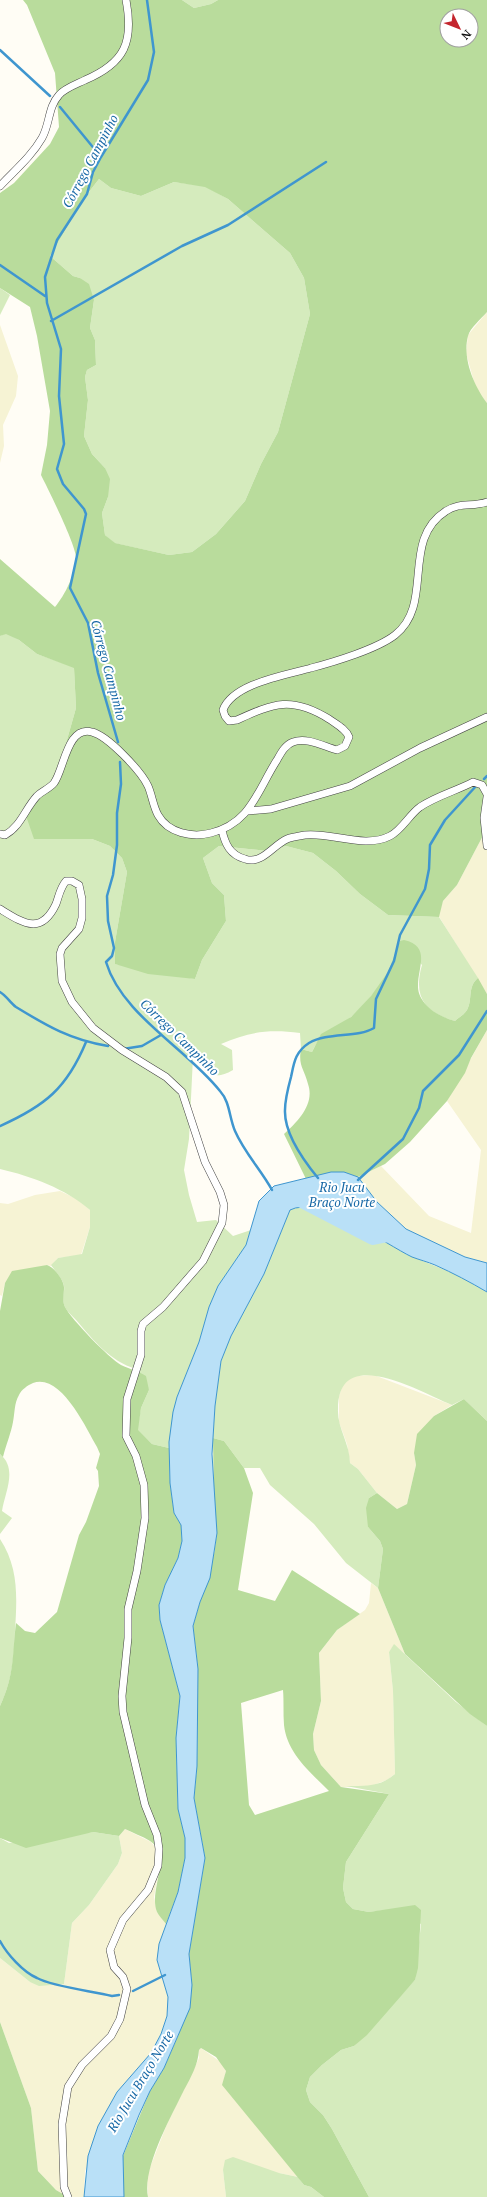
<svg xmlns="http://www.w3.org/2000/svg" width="487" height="2197" viewBox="0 0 487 2197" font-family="'PT Serif',serif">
	<rect width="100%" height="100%" fill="#fffdf5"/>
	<path fill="#f6f3d4" d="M487 312V403L476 389 466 353 468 335Z
		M0 325 18 376 16 396 3 425 4 446 0 463Z
		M487 828V994L438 915 443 901 457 885Z
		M487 1030V1263L465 1257 406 1229 377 1202 358 1177 381 1166 429 1216 471 1233 481 1150 447 1101Z
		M60 1191 77 1199 90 1210V1227L81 1255 58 1258 51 1266 47 1265 5 1283 2 1296 0 1295V1203L8 1204 35 1195Z
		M374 1375 452 1405 434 1416 414 1453 416 1465 407 1504 397 1509 377 1493 358 1469 350 1463 347 1444 339 1422V1396L343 1384 353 1376Z
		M371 1583 378 1588 405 1654 394 1645 389 1652 393 1691 395 1774 387 1780 368 1787H341L321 1765 314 1750 313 1734 321 1701 319 1653 337 1630 365 1610 369 1603Z
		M125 1829 151 1842 158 1851 160 1863 154 1897 157 1912 166 1924 157 1960 168 1997 167 2016 161 2034 151 2053 117 2092 111 2104 85 2171 84 2197H68L56 2190 38 2171 31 2108 0 2022V1958L30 1982 64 1984 72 1923 89 1905 118 1864 122 1853 119 1836Z
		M201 2048 222 2063 226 2071 223 2085 298 2177 279 2173 223 2170 226 2197H148L147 2175 167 2124 199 2058V2050Z"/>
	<path fill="#d5ebbd" d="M182 0H218L211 4 194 8Z
		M99 179 111 188 141 196 174 182 205 186 228 199 290 253 304 278 310 314 278 432 261 464 245 501 216 534 192 552 169 555 114 543 105 535 102 513 108 497 105 468 92 454 84 436 88 400 85 377 87 370 96 365 95 340 90 328 94 300 80 278 73 276 50 256 85 197Z
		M0 288 10 295 0 315Z
		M6 633 19 640 37 654 74 667 76 708 61 761 48 785 62 838 92 839 110 846 122 858 127 872 115 942V964L195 979 202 960 226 921 224 895 212 883 203 858 219 846 268 851 286 846 313 853 336 871 360 894 388 915 439 917 478 978C467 987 473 999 467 1010 464 1015 458 1018 455 1021 424 1013 413 996 422 965L400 941C394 969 374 997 352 1016 334 1032 325 1025 312 1052L301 1049 300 1033C268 1029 249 1032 221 1044L232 1050 233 1070C206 1086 206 1061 193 1057L189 1139 184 1170 189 1195 197 1222 216 1220 233 1236 251 1230 246 1245 218 1286 209 1307 199 1342 177 1397 169 1448 152 1444 137 1430 141 1408 149 1390 136 1369C110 1361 94 1341 77 1321 73 1316 67 1312 65 1307 61 1299 65 1293 64 1286 63 1279 55 1271 51 1265L58 1258 82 1254 90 1227V1210C66 1189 31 1176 0 1169V636Z
		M296 1207 316 1210 339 1217 413 1257 455 1274 487 1292V1421L464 1399 452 1405C420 1392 338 1343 338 1409 337 1428 350 1444 350 1463L358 1469 377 1493 369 1498 368 1527 380 1541 383 1549 378 1588 346 1563 314 1524 270 1485 260 1468H244L224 1441 213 1438 215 1406 221 1361 231 1336 264 1274 290 1210Z
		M0 1454C18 1469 5 1492 2 1511L12 1518 0 1534Z
		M0 1539C19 1568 17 1597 15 1631 14 1658 12 1681 0 1706Z
		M394 1644 456 1702 487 1726V2197H369L332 2129 323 2115 310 2102 306 2090 310 2077 322 2065 341 2050 354 2046 415 1980 421 1924 387 1910 369 1912 353 1909 346 1902 343 1888 346 1862 389 1794 346 1786C365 1786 380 1787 395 1774L393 1691 389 1652Z
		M93 1832 119 1836 122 1853 118 1864 89 1905 72 1923 64 1984 39 1986 30 1982 0 1958V1838L9 1843Z
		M233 2157 279 2173 298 2177 304 2185 311 2187 324 2197H226L223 2170 225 2160Z"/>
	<path fill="#b9dc9c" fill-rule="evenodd" d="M23 0H182L194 8 211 4 218 0H487V312C481 319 470 328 468 336 462 358 474 386 487 403V828L457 885 443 901 439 917 388 915 360 894 336 871 313 853 286 846 268 851 219 846 203 858 212 883 224 895 226 921 202 960 195 979 148 974 115 964V942L127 872 122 858 110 846 92 839H34L24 810 48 785 61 761 76 708 74 668 37 654 19 640 6 634 0 636V559L55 607C65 595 76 573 76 557 75 543 48 489 41 475L47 445 50 411 37 336 30 307 0 288V193L14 183 50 144 59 127 55 73 27 5ZM447 16H471V40H447ZM99 179 111 188 141 196 174 182 205 187 228 199 290 253 304 278 310 314 278 432 261 464 245 501 216 534 192 552 169 555 115 543 105 535 102 513 108 497 110 479 105 468 92 454 84 436 88 400 85 377 87 370 96 365 95 340 90 328 94 300 89 284 80 278 73 276 50 256 85 197Z
		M404 940C431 946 418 967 418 985 417 1004 439 1017 455 1021 458 1018 464 1015 467 1010 473 999 467 987 478 978L487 994V1030L471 1058 465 1073 447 1101 410 1142 385 1164 358 1177C337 1169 327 1173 306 1179L284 1134C298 1121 315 1104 308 1084 304 1068 298 1066 301 1049L312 1052 321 1034 351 1017 371 996 388 972 400 941Z
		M47 1265C54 1267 65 1281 64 1289 64 1295 62 1301 65 1307 71 1319 109 1358 121 1365 130 1369 138 1371 146 1376L149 1390 141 1408 138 1430 152 1444 169 1448 170 1483 174 1513 181 1525 182 1541 178 1558 165 1585 159 1605 160 1620 180 1696 176 1738 178 1809 185 1838V1858L178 1892 166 1924C163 1920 159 1916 157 1912 148 1890 173 1856 150 1841 142 1836 133 1833 125 1829L119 1836 93 1832 26 1848 0 1838V1706C15 1674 12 1655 16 1623L25 1631 35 1633 57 1612 79 1535 86 1522 99 1486 98 1471 96 1468 100 1454 97 1447C86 1428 61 1373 33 1383 28 1385 21 1390 19 1395 14 1404 15 1412 13 1422 11 1433 6 1445 3 1457L0 1454V1311L5 1283 12 1271Z
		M464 1399 487 1421V1726L470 1714 405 1654 378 1588 383 1549 380 1541 368 1527 366 1508 369 1498 377 1493 397 1509 407 1504 416 1465 414 1453 417 1434 434 1416Z
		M213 1438 224 1441 244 1468 253 1493 238 1590 275 1601 292 1570 360 1614 337 1630 319 1653 321 1701 313 1734 314 1750 321 1765 341 1787 389 1794 346 1862 343 1888 346 1902 353 1909 369 1912 415 1905 421 1910 418 1968 415 1980 367 2035 354 2046 341 2050 322 2065 310 2077 306 2090 310 2102 323 2115 332 2129 369 2197H324L311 2187 304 2185 222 2085 226 2071 216 2057 201 2048 199 2050C198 2065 191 2077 184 2090 171 2117 142 2168 148 2197H124L122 2192 123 2156 150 2091 164 2068 178 2036 192 1985 189 1954 205 1858 194 1798 197 1766 198 1669 193 1626 214 1554 217 1533 214 1506ZM283 1690C284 1701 283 1713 284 1725 287 1753 310 1772 329 1791L255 1815 249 1805 241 1703Z
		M0 2022 31 2108 38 2171 56 2190 68 2197H0Z"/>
	<path fill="#b9e0f7" stroke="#3f96cf" d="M331 1172H344L358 1177 377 1202 406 1229 465 1257 487 1263V1292C470 1282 453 1273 435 1265 428 1262 420 1260 412 1257 387 1245 317 1195 290 1210L264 1274 231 1336 221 1361 215 1406 212 1454 217 1533 210 1578 200 1602 193 1626 198 1669 197 1766 194 1798 205 1858 189 1954 192 1985 190 2008 164 2068 150 2091 139 2115 123 2155 124 2197H84L88 2156 98 2126 117 2092 151 2053 161 2034 167 2016 168 1997 157 1960 159 1944 178 1892 185 1858V1838L178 1809 176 1738 180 1696 160 1620 159 1605 165 1585 178 1558 182 1541 181 1525 174 1513 170 1483 169 1442 173 1412 177 1397 199 1342 209 1307 218 1286 246 1245 259 1201 274 1186Z"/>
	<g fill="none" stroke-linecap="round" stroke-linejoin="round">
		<path stroke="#3f96cf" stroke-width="2.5" d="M0 50 50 96
			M60 107 101 157
			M0 265 45 296
			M51 321 182 246 228 225 326 162
			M118 742 98 673 88 623 70 588 86 514 84 509 63 484 57 469 64 444 59 396 61 349 47 303 45 277 57 240 87 194 93 172 101 157 148 80 154 52 147 0
			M120 762 121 784 117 813V845L113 875 107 896 108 921 114 948 112 956 106 962C122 1015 186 1048 220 1091 230 1102 229 1117 235 1131 244 1152 261 1170 272 1190
			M484 779 487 776
			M0 992C7 996 10 1003 16 1007 47 1026 71 1040 108 1046
			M123 1049 142 1046 161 1035
			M0 1126C45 1106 67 1088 86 1042
			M318 1178C304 1161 284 1134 285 1110 285 1099 288 1088 291 1077 294 1063 295 1052 309 1043 328 1032 357 1038 374 1028L376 999 394 961 400 935 425 889 429 869 430 845 445 820 477 785
			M358 1180 403 1139 419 1108 423 1091 459 1055 487 1011
			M0 1941C7 1954 23 1972 37 1978 54 1987 92 1991 112 1996L119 1995
			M133 1991 165 1975"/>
		<path stroke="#b9e0f7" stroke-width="14" d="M300 1200 373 1238 388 1235 395 1236"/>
		<g stroke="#444" stroke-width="8">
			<path id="minor" d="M0 186C15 170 31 157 42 138 50 124 48 107 59 95 65 88 77 84 85 80 125 63 134 42 126 0
				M487 797 484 818 487 846
				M248 811 271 809 350 786 420 748 487 717
				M222 830C225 844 230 855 245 859 262 865 273 845 287 839 292 837 300 836 305 835 332 832 364 849 390 836 402 830 409 815 420 807 436 796 456 791 473 782L482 785 487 794
				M0 834 5 835C21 826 25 809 37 796 42 791 49 789 54 783 64 770 67 725 92 732 108 736 141 771 148 786 152 795 153 806 158 815 168 833 192 838 211 833 251 823 257 791 277 760 281 753 285 745 293 742 307 737 323 746 337 750L345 746 349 737C346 729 336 724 329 719 292 696 274 703 237 720L229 721 225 716 223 710C233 683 287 675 311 668 334 662 377 649 395 635 435 604 400 540 446 511 459 502 473 507 487 502
				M0 909C23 923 41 936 56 904 59 896 60 888 66 881H72L79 885 82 899V918L79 929 62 948 60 954 62 981 72 1002 93 1028 122 1050 166 1077 182 1092 205 1162 220 1192 224 1205 222 1223 203 1261 163 1307 143 1324 141 1331V1355L127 1399 126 1436 136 1456 144 1485 145 1518 137 1571 128 1609V1638L122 1696 123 1712 145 1805 157 1835 159 1849 158 1866 148 1890 123 1920 110 1950 114 1967 123 1977 127 1989 120 2019 111 2036 82 2065 68 2087 62 2124 64 2187 68 2197"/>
		</g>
		<use href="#minor" stroke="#fff" stroke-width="7"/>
	</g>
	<g text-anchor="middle" stroke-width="4" stroke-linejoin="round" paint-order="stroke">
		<g font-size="13" font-style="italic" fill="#1768a6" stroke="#fff">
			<text transform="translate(90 161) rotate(-62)" y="5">Córrego Campinho</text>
			<text transform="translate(109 670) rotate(75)" y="5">Córrego Campinho</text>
			<text transform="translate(180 1037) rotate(44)" y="5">Córrego Campinho</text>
			<text x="342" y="1192">Rio Jucu<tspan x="342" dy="15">Braço Norte</tspan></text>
			<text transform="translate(140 2081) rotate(-59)" y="5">Rio Jucu Braço Norte</text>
		</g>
	</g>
	<g transform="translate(459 28) rotate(133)"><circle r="19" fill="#ffffff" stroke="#a0a0a0"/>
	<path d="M0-3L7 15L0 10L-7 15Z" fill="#c4262e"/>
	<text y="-6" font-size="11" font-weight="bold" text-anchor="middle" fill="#111111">N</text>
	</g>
</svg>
